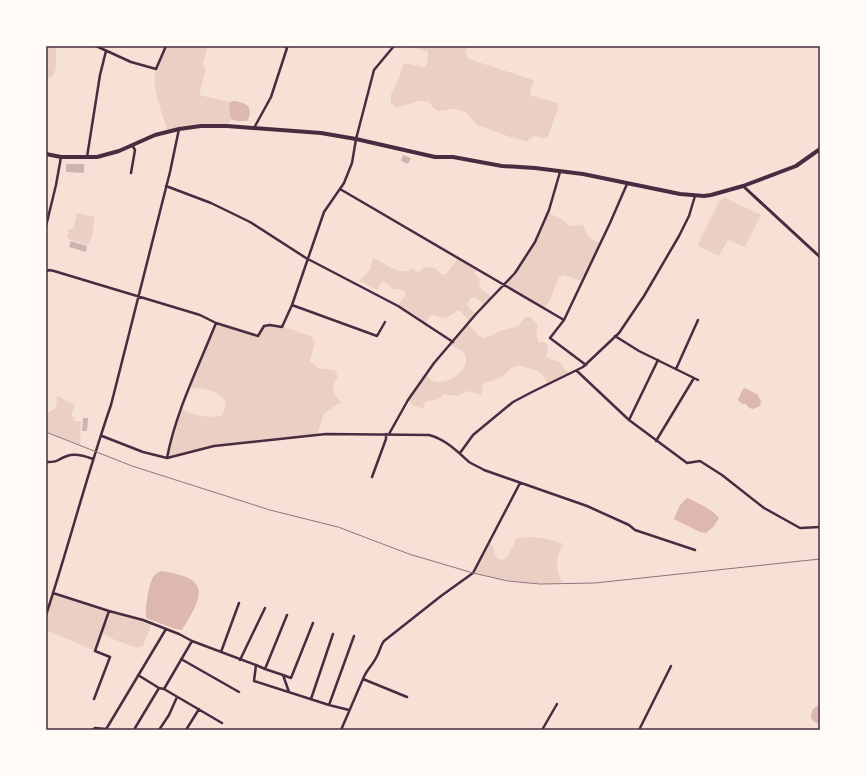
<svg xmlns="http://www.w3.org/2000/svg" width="866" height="776" viewBox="0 0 866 776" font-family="Helvetica,sans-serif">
	<rect width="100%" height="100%" fill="#f7e1d7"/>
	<path fill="#ebcfc5" d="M46 46H57C54 54 61 79 46 78Z
		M166 46H208L203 63 206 69 199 95 230 102 229 110 231 119 227 126H200L168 132C162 113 153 92 155 73 156 64 162 54 166 46Z
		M409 46H468L465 53 469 59 533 80 534 82 530 92 532 96 558 103V108L548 136 545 138C535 136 533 134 527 142L523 140 510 137 477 125 466 112 454 109 439 111 434 109 429 102 419 101 395 108 391 103V94L398 81 403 65 406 63 423 67 426 66 428 60V52Z
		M725 198 761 215 745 247 728 240 719 256 697 246 720 200Z
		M77 213 95 217 92 237 88 245 68 239 67 237 69 229H72L74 227Z
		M548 213 560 218 570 226 583 225 587 234 591 239 601 243 582 281 564 275 559 277 550 300 544 308 504 284C524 264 536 239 548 213Z
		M373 258C382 261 397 274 406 271 409 270 410 269 412 268L418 273 425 267 435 268C439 272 441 276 446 274L458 258 478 269 474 273 479 278 480 287 491 297 484 305 476 297 470 298 467 305 470 309 476 314 470 321 460 311H457C448 318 444 320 433 315L430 316 425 323 398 306 406 293C400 286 395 291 391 288 388 285 388 283 383 282L379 285 378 290 359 281 371 269V264Z
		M525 317H531L538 325C536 331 536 337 539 342H544L547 344 548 350 546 357 559 362 569 374 547 385 545 378 538 371 521 366H515L509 370 502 377 483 384 481 395 468 391 457 396 444 394 439 399 425 402 424 408C417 408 412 406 408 400L426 374C439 400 493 356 450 346L468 324 478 335 484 338 493 335 499 331 512 328 519 325Z
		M216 323 258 336 264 326C280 323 298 332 312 337L315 343 310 361 318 368 335 370 338 377C329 386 334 396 342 402L324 413 317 436 214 446 167 458 181 408C194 416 205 418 221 416 238 393 204 387 188 388Z
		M57 396 75 405 71 414 75 421H81L80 445 46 432V413C56 411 57 405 57 396Z
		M530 537 543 538 564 544C555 556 555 571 563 583 530 585 505 580 473 573L489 543 493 546C494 552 494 559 502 560L507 557 517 538Z
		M53 593 152 623 143 646 137 648 115 640 102 633 95 651 46 630V615Z"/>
	<path fill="#dcb8b0" d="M235 101 243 103 248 106C251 111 250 117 247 121H237L231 119 229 110 230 102Z
		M745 388 758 395 761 402 760 406 753 409 749 408 746 404C742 404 739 403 738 399L743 389Z
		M687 498C698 503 712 509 719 518L714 526 706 533 700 532 674 519 680 505Z
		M161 571C210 578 205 593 182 630L175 629 146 618C145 610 148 587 152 580 153 575 157 573 161 571Z
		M817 706H820V724C811 723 809 716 813 709Z"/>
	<path fill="#ccb4b1" d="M403 155 411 158 408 164 401 161Z
		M66 164H84V173L66 172Z
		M71 241 87 246 86 252 69 247Z
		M83 418H88L87 431H82Z"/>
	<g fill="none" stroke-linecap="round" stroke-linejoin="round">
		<path stroke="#4a2c40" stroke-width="2.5" d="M96 46 131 62 156 69 166 46
			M254 128 271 97 287 48 285 46
			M87 157 100 75 106 51
			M131 173 135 150 132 145
			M166 186 211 203 250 222 306 258 398 306 453 342
			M340 189 564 320 550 338 586 365
			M46 226 56 185 61 157
			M46 272 49 270 54 271 200 315 216 323 258 336 264 326 270 325 282 327 292 305 324 212 344 183 352 163 356 139 374 70 394 46
			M292 305 377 336 385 322
			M564 320 610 223 627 184
			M615 336 639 351 698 380
			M676 369 698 320
			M577 371 629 420 687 463 700 461 722 475 764 508 800 528 820 527
			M629 420 658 360
			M389 434 408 400 434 363 476 314 515 273 535 242 549 210 560 172
			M102 436 143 452 167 458 214 446 326 434 429 435C445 439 457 451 469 462 474 465 479 467 484 470L587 506 629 525 635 530 695 550
			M656 441 694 378
			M460 453 473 435 513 402 532 392 583 367 619 333 644 296 679 236 689 216 695 196
			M167 458C176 411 198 368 216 323
			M46 462C60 462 56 460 67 456 75 453 85 456 93 459
			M372 477 386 439V434
			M53 593 109 611 143 620 179 634 192 641 256 665 254 681 329 705 349 710
			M46 615C69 545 87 474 111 405L170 172 179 129
			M221 652 239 603
			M181 659 239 692
			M240 660 265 608
			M256 665 265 669 287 615
			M265 669 283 675 289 692
			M138 675 159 688 164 689 192 641
			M283 675 291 678 313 623
			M164 689 222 723
			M407 697 363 679C366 670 373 665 377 656 380 651 380 646 384 641L441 596 473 573 520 483
			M94 699 110 657 95 651 109 611
			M311 699 333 634
			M329 705 354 636
			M135 728 159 688
			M93 730 95 728 106 729 108 726 166 629
			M159 730 169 715 177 697
			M186 730 199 709
			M341 730 363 679
			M542 730 557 704
			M639 730 671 666"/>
		<path stroke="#4a2c40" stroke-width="3" d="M743 186 820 257"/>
		<path stroke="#4a2c40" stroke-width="4" d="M46 154 61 157H97L119 151 155 135 179 129 201 126H227L321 133 356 139 435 157H453L502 166 535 168 583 174 680 194 704 196 711 195 743 186 796 166 820 149"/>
		<path stroke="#8f747c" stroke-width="1" d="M46 432 132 466 270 510 338 527 409 554 473 573 508 581 540 584 595 583 820 559"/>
	</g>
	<rect width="866" height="776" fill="none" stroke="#fffaf5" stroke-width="94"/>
	<rect x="47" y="47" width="772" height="682" fill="none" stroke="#4a2c40" stroke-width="1.5"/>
</svg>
